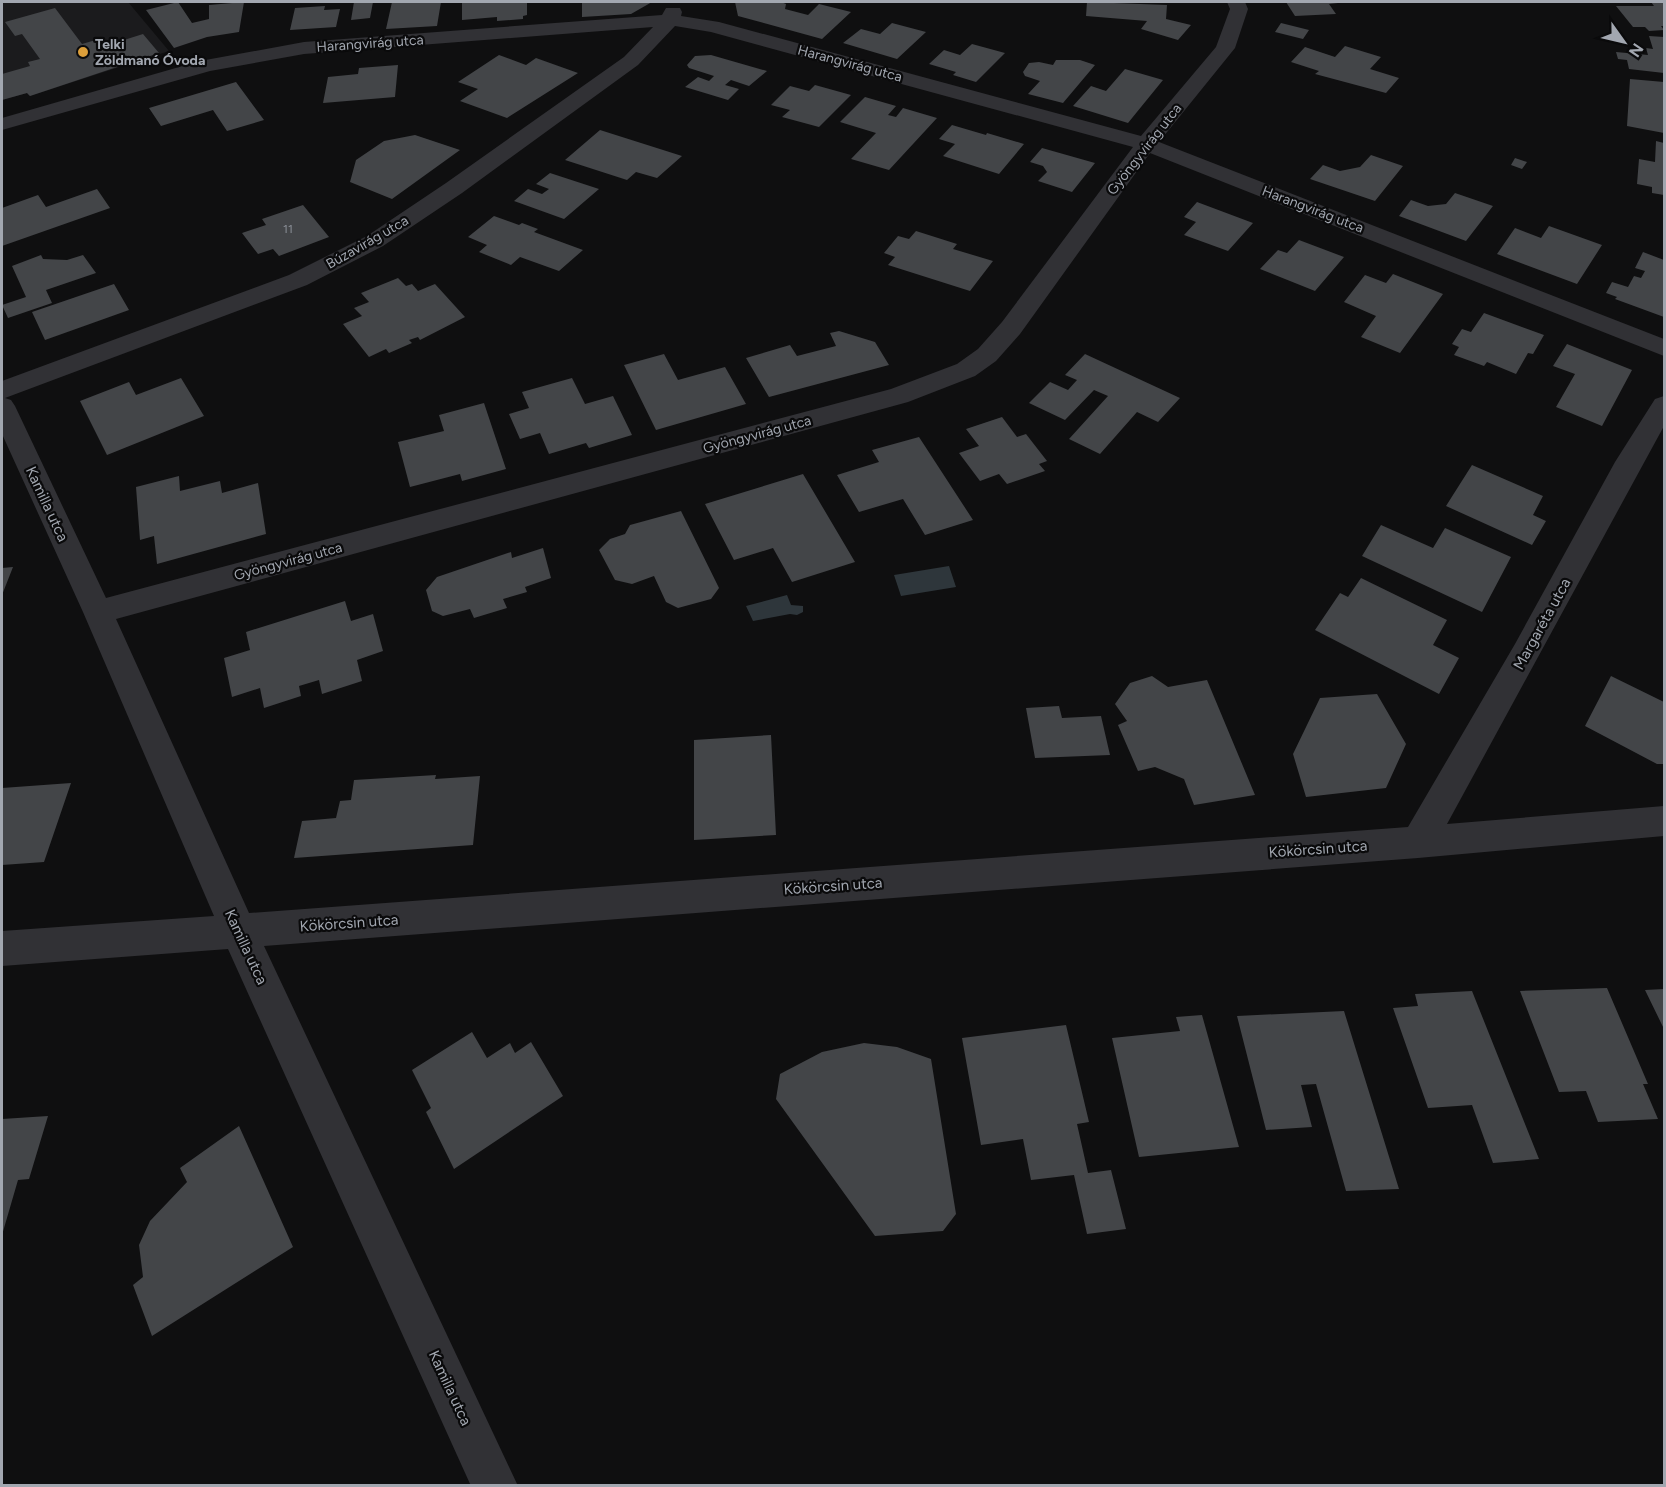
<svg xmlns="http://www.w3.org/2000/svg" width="1666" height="1487" viewBox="0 0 1666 1487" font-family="Figtree,sans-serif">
	<rect width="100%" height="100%" fill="#0f0f10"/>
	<path fill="#1b1b1d" d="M2 2H128L169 51 30 96 27 93 2 100Z"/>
	<path fill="#2e363b" d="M949 566 956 587 901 596 894 575Z
		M787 595 791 605 803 606V612L797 615 790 614 753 621 746 606Z"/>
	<path fill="#434548" d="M178 2 192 23 209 19V5L244 2 239 32 207 37 174 48 146 10Z
		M354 2H373L370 18 351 20Z
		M392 2H441L437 26 386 29Z
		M462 2H527V15L523 16V19L497 21V17L462 20Z
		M582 2H652L631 14 582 17Z
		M735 2H781L786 4 785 9 808 15 819 4 851 12 822 39 738 16Z
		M1087 2 1167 5 1166 19 1191 25 1178 40 1141 29 1147 21 1086 16Z
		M1286 2H1338V3L1329 4 1336 14 1295 16Z
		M1651 2H1664V26H1661L1664 30 1649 31 1645 27H1633L1616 6H1654Z
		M325 6 324 10 340 9 336 27 290 30 295 8Z
		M55 8 82 44 99 39 105 46 143 34 159 53 30 96 27 93 2 100V74L30 66 28 62 40 59 22 34 15 36 5 22Z
		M892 23 926 32 897 59 843 43 861 29 880 34Z
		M1281 23 1309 30 1303 39 1275 32Z
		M1649 36 1664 37V73L1629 69 1627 60 1618 59 1616 52 1648 55 1646 48 1653 49Z
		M972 44 1005 53 976 82 953 75 956 72 929 64 944 50 960 55Z
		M1345 46 1381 57 1370 69 1399 78 1386 93 1315 74 1319 71 1291 62 1305 47 1335 57Z
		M499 55 526 65 536 58 578 73 507 118 460 101 478 89 458 82Z
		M711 55 767 71 749 86 731 80 725 85 739 89 728 100 685 87 698 77 709 81 714 76 689 68 687 65 695 56Z
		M1056 60H1080L1095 65 1063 103 1028 94 1040 81 1025 76 1023 72 1029 63 1039 62 1053 65Z
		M398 65 395 97 323 103 328 77 358 74 359 68Z
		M1125 69 1163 80 1128 123 1073 106 1091 86 1106 91Z
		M1630 79 1664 82V133L1627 126Z
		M236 82 264 120 227 131 213 110 161 126 149 108Z
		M815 85 851 95 819 127 782 117 790 110 771 105 790 86 809 91Z
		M865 97 896 106 888 115 896 117 903 108 937 118 889 170 851 159 876 133 840 122Z
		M952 125 986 135 987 133 1024 144 999 174 943 156 955 144 939 139Z
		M600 130 682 156 657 178 636 172 627 180 565 160Z
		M415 135 460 150 392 199 350 182 356 160 384 141Z
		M1656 141 1664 143V195L1652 193V187L1637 184 1639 159 1655 162Z
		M1042 148 1095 163 1072 192 1038 181 1047 172 1043 166 1030 162Z
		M1371 155 1403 166 1375 201 1310 179 1323 165 1340 171 1360 167Z
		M1515 158 1527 162 1522 169 1511 165Z
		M550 173 599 189 564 219 514 201 528 189 542 194 549 189 536 184Z
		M97 189 110 208 2 246V222H3L2 208 38 195 46 207Z
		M1455 193 1493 206 1466 241 1399 216 1411 200 1428 206 1446 204Z
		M1197 202 1253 223 1228 251 1184 235 1196 222 1184 217Z
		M303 205 329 237 279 256 273 249 258 254 242 233 266 225 262 219Z
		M494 216 519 225 522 223 538 229 534 232 583 250 559 271 520 257 511 265 479 252 487 245 468 237Z
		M1549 226 1602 245 1577 284 1497 254 1515 228 1541 238Z
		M916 231 957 244 953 249 993 261 970 291 888 265 895 257 884 253 898 236 909 239Z
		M1299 240 1344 257 1315 291 1260 269 1278 250 1287 253Z
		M1643 252 1664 260V317L1615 299 1617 297 1606 293 1612 282 1628 287 1634 276 1641 278 1645 271 1635 268Z
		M41 255 43 259 67 260 83 255 96 273 46 290 52 303 8 318 2 305 26 297 12 266Z
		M1393 274 1443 294 1400 353 1361 337 1376 316 1344 302 1365 275 1386 283Z
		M398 278 406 286 412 284 418 291 435 284 465 317 420 340 418 337 409 340 412 343 389 353 386 349 369 357 343 324 362 316 354 308 369 302 361 293Z
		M114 284 129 310 45 340 32 312Z
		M1484 313 1544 335 1533 354 1528 353 1516 374 1487 362 1484 366 1454 355 1459 347 1452 344 1462 329 1471 332Z
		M839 331 875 342 889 365 769 397 746 358 790 345 797 356 836 346 830 333Z
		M1567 344 1632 370 1602 426 1556 407 1575 374 1553 366Z
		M664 354 678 380 725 367 746 404 656 430 624 365Z
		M1085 354 1180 398 1158 422 1137 412 1100 454 1069 439 1108 396 1094 390 1065 420 1029 403 1050 382 1068 390 1077 380 1065 375Z
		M181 378 204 416 107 455 80 401 129 382 136 395Z
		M572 378 585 404 613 396 632 435 589 448 586 443 549 454 540 433 520 439 509 414 529 408 522 392Z
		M484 403 506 469 462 481 460 474 410 487 398 442 444 431 439 415Z
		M1002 417 1017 437 1026 434 1047 461 1039 464 1045 471 1007 484 999 474 980 481 959 453 979 446 966 429Z
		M919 437 973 520 925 535 903 499 859 512 837 475 879 462 872 450Z
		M1472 465 1543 496 1533 515 1546 521 1532 545 1446 506Z
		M803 474 855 562 792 582 773 548 734 560 705 504Z
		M179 476 180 491 220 481 222 493 258 483 266 534 157 564 154 536 140 540 136 487Z
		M681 511 719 588 711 599 678 608 666 602 654 576 632 584 615 580 599 550 610 539 625 534 630 525Z
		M1381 525 1433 548 1445 528 1511 557 1482 612 1362 556Z
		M543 548 551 578 525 587 527 592 503 599 507 608 474 618 470 609 443 616 432 611 426 590 437 577 511 552 512 558Z
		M13 567 2 595V568Z
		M1361 578 1447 620 1433 645 1459 658 1439 694 1315 630 1340 593 1348 597Z
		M345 601 351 621 373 614 383 651 357 660 362 681 322 694 319 680 299 686 301 696 264 708 260 688 232 697 224 658 250 650 246 632Z
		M1152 676 1168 687 1207 680 1255 795 1194 805 1184 779 1155 767 1138 771 1118 725 1127 721 1115 704 1130 683Z
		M1611 676 1664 702V764H1657L1585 726Z
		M1377 694 1406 744 1386 788 1306 797 1293 754 1320 698Z
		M1059 706 1062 718 1101 716 1110 755 1035 758 1026 708Z
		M771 735 776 835 694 840V740Z
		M436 775 435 779 480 776 473 845 294 858 302 821 336 818 340 801 351 800 354 780Z
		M71 783 44 862 2 865V788Z
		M1607 988 1648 1084H1643L1658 1119 1598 1122 1586 1091 1559 1092 1520 991Z
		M1664 989V1029L1645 990Z
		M1472 991 1539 1159 1493 1163 1472 1105 1428 1108 1393 1008 1418 1006 1415 994Z
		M1344 1011 1399 1189 1346 1191 1316 1084 1301 1085 1312 1127 1266 1130 1237 1016Z
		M1202 1015 1239 1147 1139 1157 1112 1038 1180 1031 1176 1017Z
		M1066 1025 1089 1122 1077 1124 1088 1173 1111 1170 1126 1229 1087 1234 1074 1175 1031 1180 1023 1139 981 1145 962 1038Z
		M472 1032 487 1058 510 1043 515 1053 531 1042 563 1096 454 1169 426 1112 431 1108 412 1070Z
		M864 1043 897 1047 931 1059 956 1214 943 1231 875 1236 776 1099 780 1074 822 1052Z
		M48 1116 29 1179 18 1180 2 1235V1119Z
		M239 1126 293 1247 152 1336 133 1285 143 1277 139 1245 150 1221 187 1182 180 1168Z"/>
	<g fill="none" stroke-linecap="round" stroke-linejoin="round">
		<path fill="#313135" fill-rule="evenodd" d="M1227 2H1245L1248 9 1235 48 1159 142 1664 339V356L1150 153 1020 334 996 361 975 376 908 402 116 619 249 913 1408 827 1515 644 1615 462 1655 399 1664 396V426L1447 824 1664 806V836L1418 858 264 946 518 1486H471L228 949 2 966V931L214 916 83 612 2 434V381L289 275 367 236 446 183 624 57 653 27 304 54 210 71 2 130V118L200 61 304 42 662 15 666 8H680L682 12 681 16 719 22 1141 136 1216 47 1230 9ZM675 26 711 32 1133 147 1002 322 978 349 957 364 891 389 106 598 15 406 11 400 5 398 307 285 383 246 462 193 638 65Z"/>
	</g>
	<circle fill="#dc9f3b" stroke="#0a0a0b" stroke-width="2" cx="83" cy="52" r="6"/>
	<g text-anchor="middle" stroke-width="4.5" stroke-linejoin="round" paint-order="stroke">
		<g font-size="12" fill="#8a8e96">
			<text x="288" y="233">11</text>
		</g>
		<g font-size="14" fill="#a2a7b0" stroke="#0a0a0b">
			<text transform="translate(370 43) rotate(-4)" y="5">Harangvirág utca</text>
			<text transform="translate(850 63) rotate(15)" y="5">Harangvirág utca</text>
			<text transform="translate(1144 149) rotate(-52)" y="5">Gyöngyvirág utca</text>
			<text transform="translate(1313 209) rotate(21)" y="5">Harangvirág utca</text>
			<text transform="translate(367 242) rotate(-30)" y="5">Búzavirág utca</text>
			<text transform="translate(757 434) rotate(-15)" y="5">Gyöngyvirág utca</text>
			<text transform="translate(288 561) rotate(-15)" y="5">Gyöngyvirág utca</text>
		</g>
		<g font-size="14" font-weight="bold" fill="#a2a7b0" stroke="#0a0a0b" text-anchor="start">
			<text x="95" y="49">Telki<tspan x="95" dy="16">Zöldmanó Óvoda</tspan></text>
		</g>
		<g font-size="15" fill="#a2a7b0" stroke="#0a0a0b">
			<text transform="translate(47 504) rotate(65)" y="5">Kamilla utca</text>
			<text transform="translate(1542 624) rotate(-61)" y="5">Margaréta utca</text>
			<text transform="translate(1318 849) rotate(-4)" y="5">Kökörcsin utca</text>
			<text transform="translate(833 886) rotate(-4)" y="5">Kökörcsin utca</text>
			<text transform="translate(349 923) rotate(-4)" y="5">Kökörcsin utca</text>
			<text transform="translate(246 947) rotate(65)" y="5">Kamilla utca</text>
			<text transform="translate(450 1388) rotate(65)" y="5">Kamilla utca</text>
		</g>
	</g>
	<rect width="1666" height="1487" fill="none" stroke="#a2a7b0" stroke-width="6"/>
	<g transform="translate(1624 42) rotate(124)" stroke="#0a0a0b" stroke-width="4.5" paint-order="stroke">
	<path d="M0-4.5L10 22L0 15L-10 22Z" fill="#a2a7b0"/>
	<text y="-9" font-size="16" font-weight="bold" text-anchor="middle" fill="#a2a7b0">N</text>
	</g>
</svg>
